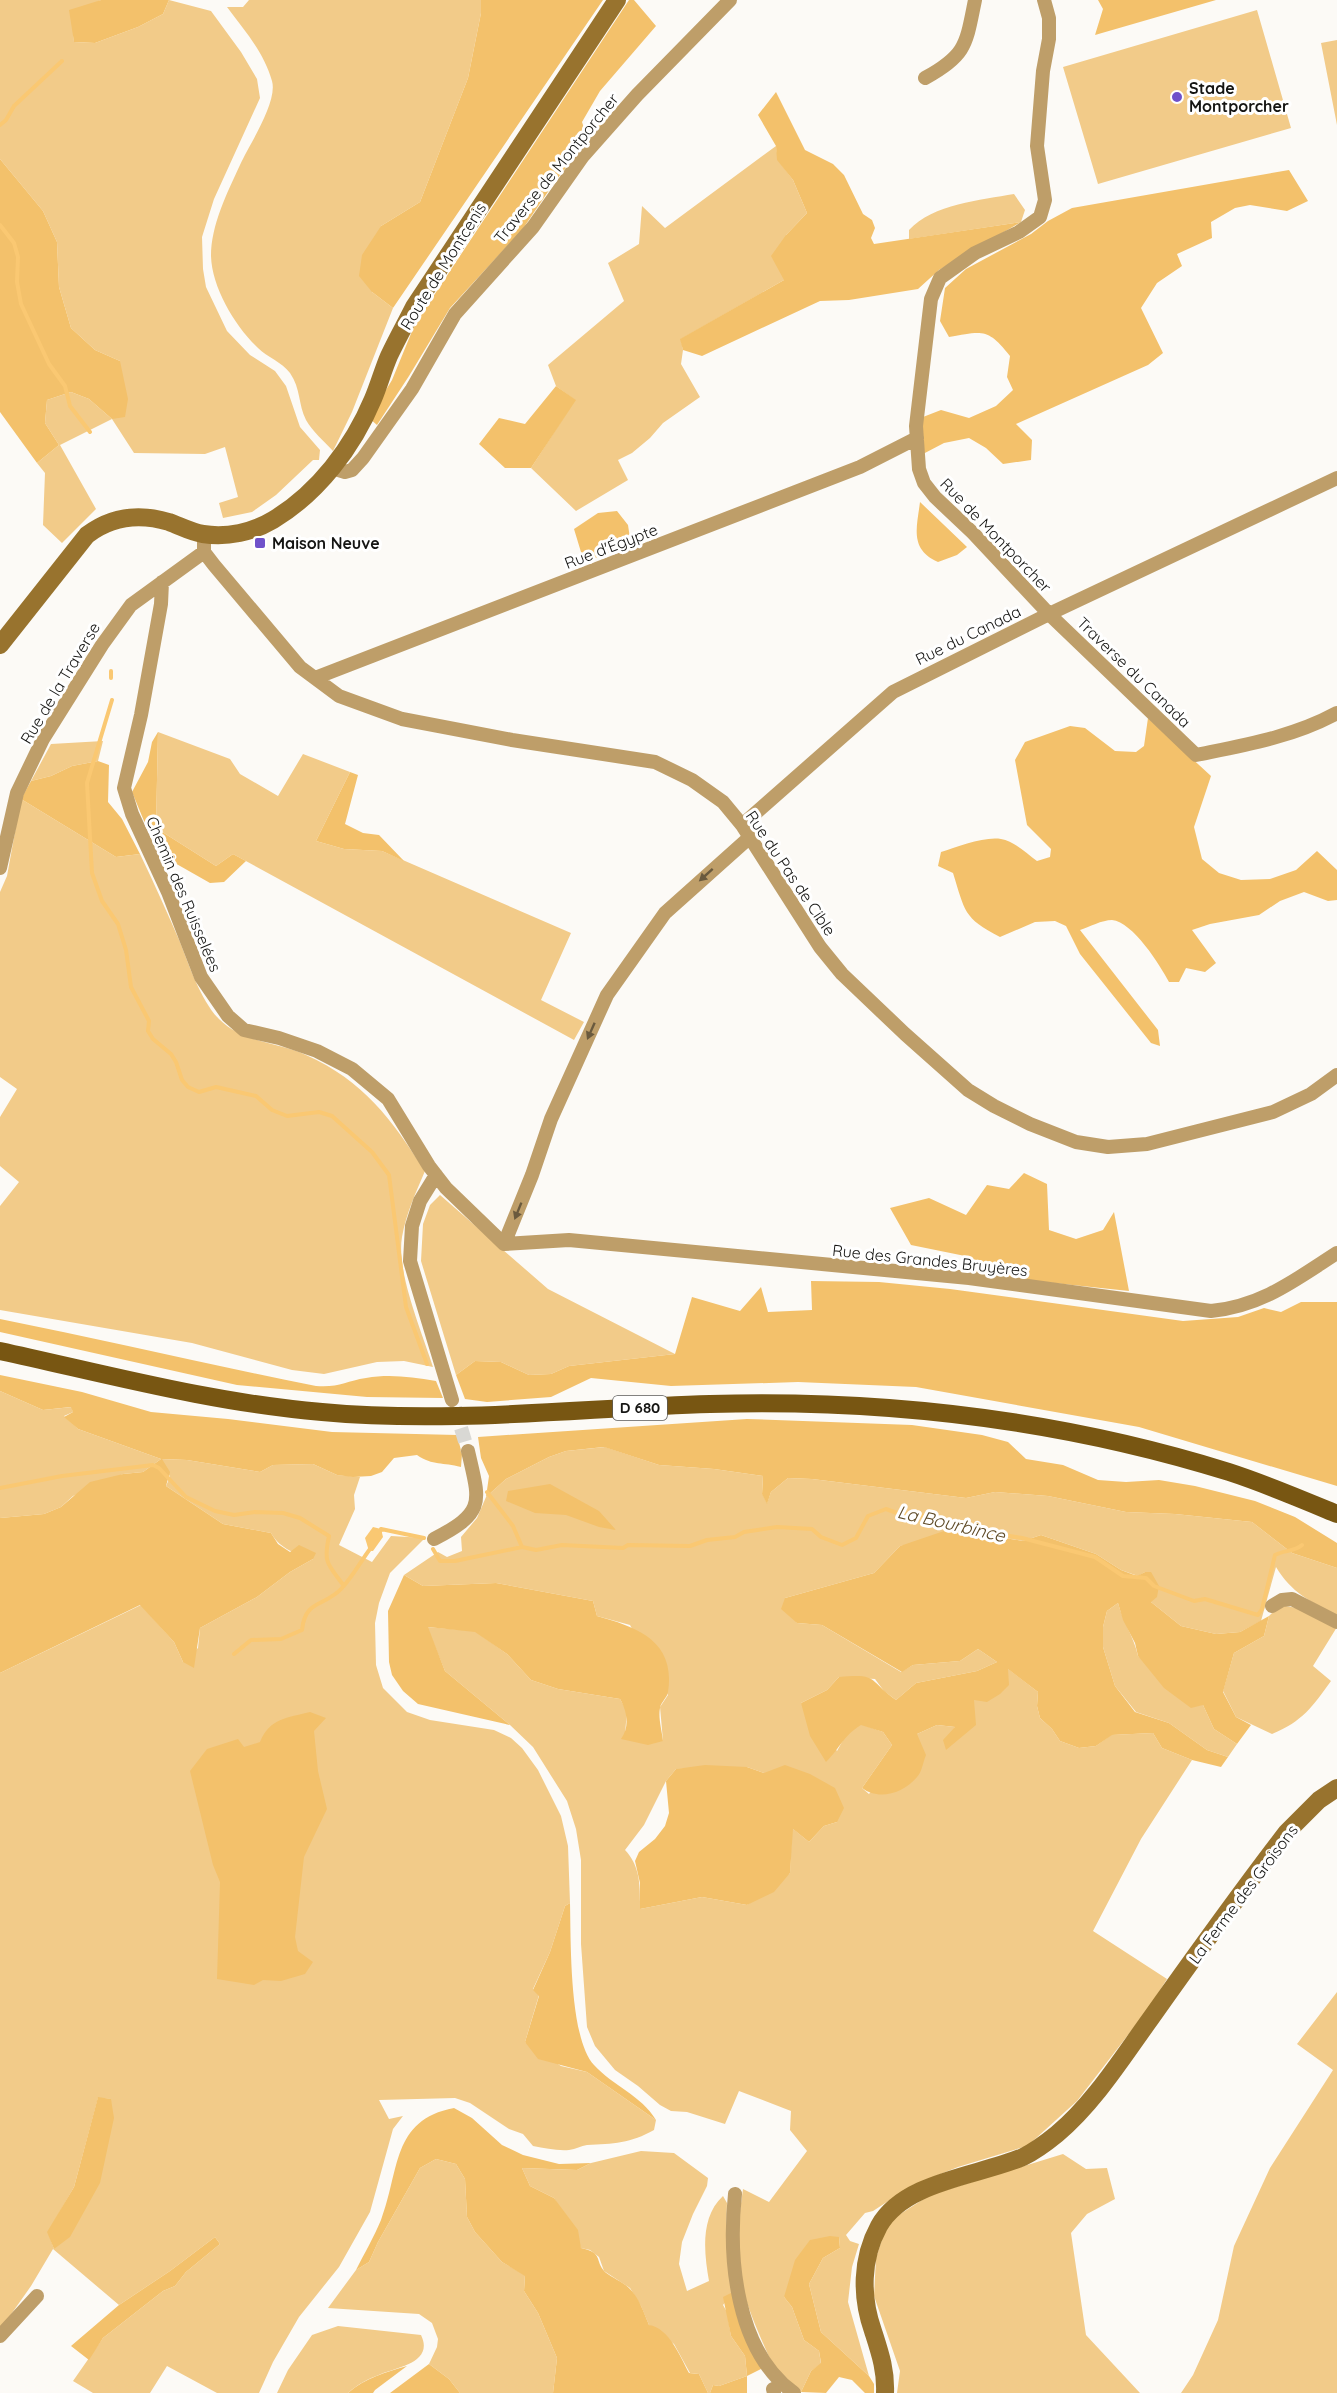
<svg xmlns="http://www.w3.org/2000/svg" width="1337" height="2393" viewBox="0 0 1337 2393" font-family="Quicksand,sans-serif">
	<rect width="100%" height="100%" fill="#fcfaf6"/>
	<path fill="#f2cb89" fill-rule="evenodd" d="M0 0H101L95 3 73 32 74 42 95 43 138 27 163 14 169 0 211 11 241 52 257 79 260 98 214 199 202 237 203 269 206 287 227 331 250 355 275 371 286 386 300 427 320 450 319 460H313L276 495 252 512 223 518 219 503 238 497 225 447 205 454 134 453 112 419 60 445 96 509 62 543 43 525 45 473 37 463 59 445 45 423 47 400 71 392 89 399 112 419 120 361 95 350 71 328 59 287 57 242 43 211 0 159Z
		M249 0H481V13L468 78 420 202 381 226 372 292 393 308 352 412 333 451C324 441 312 431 306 420 298 404 301 389 290 373 282 362 267 357 258 348 235 326 212 288 211 256 211 225 227 193 240 165 249 145 278 102 272 81 264 52 244 30 227 7H243Z
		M1257 10 1291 128 1098 184 1063 67Z
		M1337 40V125L1321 43Z
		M776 146 778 160 793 180 807 213 786 235 784 280 681 339 683 350 681 364 700 397 663 423 650 438 632 453 618 460 628 480 576 511 531 468 575 400 556 386 548 365 624 301 608 263 639 244 642 206 665 228Z
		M1014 194 1025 210 1021 222 909 239V230C933 204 981 200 1014 194Z
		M158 732 230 759 240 774 278 796 303 754 350 772 316 841 344 849 382 851 571 933 541 1000 584 1022 574 1040 233 854 216 866 156 828Z
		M103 741 98 761 72 766 51 776 31 781 51 744Z
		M21 799 116 857 140 854C154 883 167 912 180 942 189 965 201 1001 219 1019 243 1043 277 1042 306 1055 364 1081 391 1119 425 1171 416 1192 406 1214 402 1237 396 1272 422 1332 433 1367L404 1361 377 1362 324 1374 292 1370 192 1343 0 1310V1206L19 1182 0 1166V1117L17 1089 0 1077V892L7 876Z
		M440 1195 548 1289 675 1354 569 1366 551 1374 529 1375 501 1362 475 1361 456 1375 421 1261 423 1224 430 1205Z
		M0 1391 43 1410 72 1407 73 1412 64 1416 78 1429 161 1459 187 1460 260 1472 273 1465 313 1464 337 1475 360 1477 354 1495 355 1509 339 1545 372 1562 391 1536 425 1538 390 1573 379 1603 375 1623 376 1665 383 1688 407 1712 430 1720 494 1730 511 1738 522 1748 538 1770 561 1816 568 1846 570 1903 565 1906 550 1952 533 1989 539 1995 525 2042 561 2066 587 2072 656 2120 654 2130C631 2143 613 2144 587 2145 581 2146 576 2149 569 2150 557 2151 545 2148 533 2146L523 2134 509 2129 470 2103 455 2098 379 2100 389 2119 403 2116 393 2129 370 2212 339 2267 299 2317 273 2362 259 2393H217L167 2366 150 2393H93L73 2381 103 2338 163 2291 175 2286 186 2272 220 2244 215 2237 170 2271 119 2305 53 2249 31 2286 0 2330V1673L141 1605 174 1642 183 1662 198 1648 200 1628 257 1597 290 1572 313 1559C295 1553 281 1550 271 1533L223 1524 166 1486 170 1477 161 1459 143 1472 123 1474 73 1496 61 1507 44 1514 0 1518ZM98 2098 111 2099 54 2249 48 2232 74 2187Z
		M605 1447 659 1465 714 1469 763 1476 762 1493 767 1503 771 1492 788 1478 812 1479 966 1498 995 1492 1048 1496 1126 1512 1175 1514 1252 1522 1292 1553 1337 1568V1615C1309 1601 1292 1593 1276 1567L1261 1621 1240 1632 1216 1634 1181 1626 1151 1602 1145 1572 1138 1576 1121 1570 1096 1554 1041 1535 1023 1541 976 1533 900 1546 874 1573 785 1598 797 1623 822 1625 901 1672 913 1665 960 1661 978 1649 997 1662 977 1671 916 1683 896 1700 884 1691 875 1679 839 1677 827 1690 801 1703 837 1751 847 1733 861 1724 883 1732 892 1745 862 1788 869 1794 917 1734 937 1725 955 1727 946 1749 973 1700 1007 1668 1038 1692 1037 1706 1040 1718 1052 1729 1060 1741 1079 1748 1096 1746 1111 1735 1153 1733 1162 1748 1192 1760 1141 1839 1093 1931 1167 1979 1148 2009 1077 2101 1034 2140 1027 2146 958 2167 913 2185 873 2211 865 2213 846 2235 850 2241 859 2244 852 2267 848 2302 869 2376 821 2332 809 2284 823 2258 840 2248 839 2237 784 2297 792 2307 804 2340 819 2351 821 2364 811 2371 801 2392 778 2374 772 2364C758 2331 738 2290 737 2254 737 2232 740 2210 743 2189L769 2202 807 2151 790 2130 791 2111 739 2091 725 2124 687 2112 671 2111 660 2105 638 2086 615 2070 595 2046 587 2027 581 1944V1860L576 1829 567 1801 533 1747 510 1725 445 1671 427 1627 475 1631 507 1654 531 1680 558 1689 620 1699 627 1711 625 1734 663 1741 660 1707 668 1695 630 1625 597 1616 593 1601 496 1583 423 1586 404 1575 438 1552 447 1557 462 1551 461 1537 477 1518 486 1497 506 1479 549 1457 566 1451ZM747 1767 764 1773 837 1822 824 1826 809 1842 792 1828 790 1873 747 1905 702 1897 640 1909C640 1887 641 1867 625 1850L644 1825 666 1781 676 1769Z
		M1118 1603C1123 1622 1134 1637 1138 1656L1203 1705 1214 1729 1237 1744 1228 1757 1207 1750 1169 1723 1136 1712 1115 1686 1103 1647V1627L1107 1611Z
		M1280 1605 1297 1608 1337 1627 1313 1666 1331 1681C1312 1707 1303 1721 1272 1734L1236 1717 1223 1691 1234 1653 1264 1636 1269 1616Z
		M1337 1992V2393H1181L1193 2375 1218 2320 1234 2246 1270 2168 1333 2070 1297 2044Z
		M641 2151 674 2153 708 2178 707 2186 693 2214 682 2242 679 2264 687 2291 709 2281C704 2253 700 2217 723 2196L727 2203 726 2233 733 2292 723 2305 727 2312 731 2336 745 2356 747 2376 719 2386 713 2385 710 2393H708L699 2374 690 2373 674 2344 649 2325 641 2306 630 2288 604 2271 599 2257 590 2250 581 2248 554 2198 530 2186 522 2168 577 2170 591 2163Z
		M1063 2154 1086 2169 1107 2168 1115 2199 1087 2214 1071 2233 1086 2335 1140 2393H897L900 2371 874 2296 876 2258 884 2233 894 2218 930 2195Z
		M436 2159 456 2164 465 2179 467 2217 475 2232 502 2262 525 2275 524 2291 538 2313 557 2358 553 2393H460L449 2379 429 2364 437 2347 438 2339 432 2323 419 2314 328 2308 356 2270 369 2262 378 2242 420 2168Z
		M338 2326 421 2335C434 2362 399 2367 381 2374 368 2379 358 2384 348 2393H277L288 2370 312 2335Z"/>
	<path fill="#f3c16b" d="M101 0H169L163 14 138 27 95 43 74 42 69 10Z
		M481 0H603L393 308 372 292 359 276 362 255 381 226 420 202 468 78 481 13Z
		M629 0H634L656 26 600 91 582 122 584 128 603 123 556 180 522 230 450 308 409 376 377 425 369 418 392 380 415 324Z
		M1098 0H1216L1095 35 1103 9Z
		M776 92 805 150 833 164 844 175 863 214 872 220 875 228 871 238 874 244 1021 222 939 270 918 289 849 300 820 301 702 356 683 350 680 339 784 280 771 256 786 235 807 213 793 180 777 160 776 146 758 115Z
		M0 159 43 211 57 242 59 287 71 328 95 350 120 361 128 399 125 417 112 419 89 399 71 392 47 400 45 423 59 445 37 463 0 412Z
		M1289 170 1308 201 1287 211 1250 205 1235 208 1211 222 1212 238 1177 254 1182 266 1157 283 1141 308 1163 353 1148 365 1016 424 1032 440 1031 460 1003 464 986 448 969 438 944 443 923 454V417L941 410 969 418 996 406 1013 390 1007 377 1010 356C988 328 983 331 949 337L940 321 945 288 966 269 1031 234 1048 221 1072 208Z
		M556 386 576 400 531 468H505L479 444 499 418 525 424Z
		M920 502 967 547 957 555 938 562C909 549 917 527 920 502Z
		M617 511 628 525 631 545 584 562 574 529 598 513Z
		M1148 718 1211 776 1194 827 1202 859 1219 873 1241 880 1270 879 1296 870 1317 851 1337 870V900L1328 901 1304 892 1280 901 1259 915 1210 924 1192 930 1216 963 1205 972 1186 968 1179 982H1169C1160 965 1133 922 1112 920 1102 920 1089 927 1080 930L1158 1030 1160 1046 1151 1043 1080 954 1066 926 1055 921 1035 922 1000 937C963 918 965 911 953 873L938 866 941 852C957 847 985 836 1001 839 1014 841 1026 853 1037 861L1050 857 1051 849 1027 825 1015 760 1025 742 1070 726 1085 728 1115 751 1136 752 1144 746Z
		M158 732 156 828 216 866 233 854 246 861 224 882 210 883 166 858 144 821 132 792 148 762 152 742Z
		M98 761 109 765 108 802 122 819 140 854 116 857 21 799 31 781 51 776 72 766Z
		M350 772 358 775 345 824 363 833 379 835 404 861 382 851 344 849 316 841Z
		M1024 1173 1047 1184 1049 1230 1076 1239 1103 1230 1114 1212 1129 1291 968 1274 970 1257 911 1245 890 1208 929 1198 966 1215 987 1185 1009 1189Z
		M811 1281 879 1282 950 1289 1183 1321 1238 1317 1264 1308 1281 1312 1301 1302H1337V1486L1139 1427 916 1387 798 1382 671 1386 591 1378 551 1397 487 1402 465 1399 456 1375 475 1361 501 1362 529 1375 551 1374 569 1366 675 1354 692 1297 740 1311 761 1287 768 1312 812 1310Z
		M0 1319C106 1340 210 1365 316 1386 338 1388 346 1381 366 1378 390 1374 411 1377 436 1381L443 1398 367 1397 237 1385 0 1332Z
		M0 1375 82 1392 151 1412 228 1419 332 1432 457 1435 462 1454 461 1467C443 1462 433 1466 417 1455L394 1458 382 1472 371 1476 353 1477 337 1475 313 1464 273 1465 260 1472 187 1460 162 1459 170 1472 166 1486 223 1524 271 1533 278 1544 290 1552 299 1545 316 1553 313 1559 290 1572 257 1597 200 1628 194 1668 183 1662 174 1642 140 1605 0 1673V1518L44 1514 61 1507 90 1482 123 1474 143 1472 161 1459 78 1429 64 1417 73 1412 71 1407 43 1410 0 1391Z
		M747 1419 912 1425 982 1435 1008 1442 1026 1459 1063 1465 1098 1480 1126 1482 1159 1480 1195 1486 1255 1501 1295 1517 1337 1543V1568L1292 1553 1252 1522 1175 1514 1126 1512 1048 1496 995 1492 966 1498 812 1479 788 1478 771 1492 767 1504 762 1494 763 1476 714 1469 659 1465 604 1447 566 1451 549 1457 506 1479 486 1497 489 1476 481 1458 478 1437Z
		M550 1484 599 1511 616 1530 599 1527 566 1515 535 1513 506 1501 508 1491Z
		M947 1530 976 1533 1023 1541 1041 1535 1096 1554 1121 1570 1137 1576 1145 1572H1151L1159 1586 1157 1597 1151 1602 1181 1626 1216 1634 1240 1632 1269 1616 1264 1636 1234 1653 1223 1692 1236 1717 1251 1725 1237 1744 1214 1729 1203 1705 1191 1708 1164 1688 1138 1656 1135 1643 1123 1620 1118 1603 1107 1611 1103 1627V1647L1115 1686 1135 1712 1169 1723 1207 1750 1228 1757 1221 1767 1192 1760 1162 1748 1153 1733 1112 1735 1096 1746 1079 1748 1060 1741 1052 1729 1040 1718 1037 1706 1038 1692 1008 1669 1009 1685 1000 1694 987 1702 974 1700 976 1725 946 1750 943 1740 955 1727 937 1725 917 1734 926 1755C923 1762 922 1772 917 1777 904 1793 879 1801 862 1788L892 1745 883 1732 861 1725C843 1736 841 1747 826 1762L810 1736 801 1703 827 1690 839 1677C879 1673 868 1680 896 1700L916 1683 977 1671 997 1662 978 1649 960 1661 913 1665 902 1672 822 1625 797 1623 781 1609 785 1598 874 1573 900 1546Z
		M404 1575 423 1586 496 1583 593 1601 597 1616C637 1627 676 1641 668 1692 667 1698 661 1702 660 1708 658 1718 662 1731 663 1741L648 1745 621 1739C630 1727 627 1711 620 1699L558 1689 531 1680 507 1654 475 1632 428 1627 445 1671 510 1725 418 1704 403 1691 392 1675 389 1662 388 1611Z
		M310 1712 326 1718 314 1731 318 1771 327 1809 304 1857 295 1937 298 1951 313 1962 305 1974 281 1981 263 1980 254 1985 217 1979 220 1882 213 1865 190 1771 207 1749 238 1739 244 1747 260 1742C270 1718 287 1718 310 1712Z
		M705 1765 747 1767 764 1773 785 1765 810 1774 835 1788 844 1808 837 1822 824 1826 809 1842 793 1829 790 1873 774 1892 747 1905 702 1897 640 1909V1883L635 1861 639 1852 655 1839 665 1826 669 1813 666 1781 676 1769Z
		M570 1903C571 1941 569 2038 594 2065 613 2086 641 2095 656 2120L587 2072 538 2059 525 2042 539 1996 533 1990 550 1952 565 1906Z
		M98 2097 111 2099 114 2118 100 2183 70 2237 54 2249 47 2232 74 2187Z
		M454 2108 472 2118 502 2145 523 2155 559 2164 591 2163 577 2170 522 2168 530 2186 554 2198 578 2230 581 2248C604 2253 594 2260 605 2272 612 2278 622 2281 629 2288 639 2297 644 2313 649 2325 669 2328 680 2356 689 2373L699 2374 708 2393H553L557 2358 538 2313 524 2291 525 2276 502 2262 475 2232 467 2217 465 2179 456 2164 436 2159 420 2168 378 2242 369 2262 356 2270C364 2254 374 2237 381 2220 400 2171 391 2120 454 2108Z
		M830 2236 839 2237 840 2248 823 2258 809 2284 821 2332 869 2376 874 2384V2393H865L852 2380 839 2377 826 2393 801 2392 811 2371 821 2363 819 2351 804 2340 792 2307 784 2297 795 2260 810 2240Z
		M215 2237 220 2244 186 2272 175 2286 163 2291 103 2338 89 2360 71 2346 119 2305 170 2271Z
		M733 2292 763 2368 747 2376V2393H710L713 2385 719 2386 747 2376 745 2356 731 2336 723 2297Z
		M429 2364 449 2379 460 2393H390Z
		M407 2366 375 2390 373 2393H348C365 2378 386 2372 407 2366Z"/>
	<path fill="#fac872" d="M373 1527 381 1529 383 1537 373 1551H369L365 1538Z"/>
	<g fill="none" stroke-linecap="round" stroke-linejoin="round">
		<path stroke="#fac872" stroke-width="4" d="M0 125 6 120 14 106 62 61
			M0 225 14 243 18 257 17 282 21 304 49 364 65 386 70 406 90 432
			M111 671V678
			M112 700 87 783 92 873 102 901 118 924 126 950 131 987 149 1021 148 1031 153 1039 171 1054 176 1062 182 1080 188 1087 199 1092 216 1087 256 1096 272 1110 287 1116 319 1112 332 1116 372 1152 389 1175 406 1307 427 1364
			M0 1488 62 1476 153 1465 159 1468 186 1497 215 1511 234 1515 255 1512 283 1513 300 1518 329 1536C323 1564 328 1564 344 1586
			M487 1492 513 1526 522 1547
			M380 1532 381 1529 424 1538
			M433 1549 440 1561H455L522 1547 536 1550 562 1545 623 1548 628 1545 690 1546 707 1540 735 1537 744 1532 777 1527 812 1529 821 1537 842 1545 856 1538 868 1516 886 1509 897 1513 924 1516 971 1530 1022 1538 1095 1557 1123 1576 1146 1578 1154 1586 1194 1601 1205 1599 1258 1615 1262 1609 1275 1555C1284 1550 1294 1552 1302 1545
			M234 1654 251 1640 281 1639 302 1630C305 1599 325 1607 342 1588 353 1576 361 1561 370 1549"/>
		<path stroke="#d9d8d4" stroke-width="14" stroke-dasharray="14 7" stroke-linecap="butt" d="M455 1408 468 1451"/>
		<path stroke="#be9e69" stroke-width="14" d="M1044 0 1049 18V39L1043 71 1037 146 1045 200 1040 217 1019 232 975 253 940 278 931 299 916 426 919 469 924 483 935 497 973 533 1049 614 1196 755C1245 745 1293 737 1337 713
			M925 78C967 55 966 44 975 0
			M332 468 345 472 352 470 363 458 412 389 455 314 533 227 583 156 637 95 730 0
			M204 534V552L214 565 300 667 339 696 402 719 512 740 655 762 692 780 723 802 742 825 820 947 842 974 905 1034 968 1090 994 1106 1030 1124 1076 1142 1108 1147 1147 1144 1273 1112 1311 1094 1337 1075
			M162 582 161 604 141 715 124 788 132 814 168 892 201 977 228 1016 244 1030 279 1038 317 1051 352 1069 388 1099 429 1166 446 1188 504 1244
			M315 678 860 467 917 438
			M742 825 893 692 1049 614 1337 478
			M0 868 17 793 43 739 102 645 131 605 204 552
			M436 1175 420 1201 412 1226 410 1261 452 1400
			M504 1244 569 1240 969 1278 1211 1311C1262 1306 1295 1280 1337 1253
			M504 1244 532 1175 551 1119 607 995 665 913 750 837
			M434 1539C486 1512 480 1503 468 1451
			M1272 1606 1282 1600 1292 1599 1337 1622
			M735 2194C728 2259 736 2351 794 2393
			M0 2336 37 2296
			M773 2389 774 2393"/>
		<path stroke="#98732e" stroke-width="18" d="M0 645 87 535C112 516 139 513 169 522 180 526 191 532 203 534 227 538 253 532 273 520 318 493 353 447 373 399 379 385 383 370 389 356 397 339 406 323 414 307L617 0
			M885 2393C886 2370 880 2353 873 2331 861 2297 861 2259 879 2226 904 2181 979 2176 1023 2157 1035 2151 1046 2143 1057 2134 1094 2103 1122 2058 1151 2018 1195 1956 1240 1893 1287 1832L1319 1800 1337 1788"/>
		<path stroke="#785612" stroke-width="18" d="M0 1351C106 1374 213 1403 322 1412 451 1424 581 1408 710 1404 885 1399 1062 1420 1229 1472 1266 1484 1301 1499 1337 1514"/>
	</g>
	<defs><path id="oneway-solid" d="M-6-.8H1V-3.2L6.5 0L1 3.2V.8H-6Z" transform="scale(1.5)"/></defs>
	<g fill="#6a5a3e">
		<use href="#oneway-solid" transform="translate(706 875) rotate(138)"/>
		<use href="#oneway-solid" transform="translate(591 1031) rotate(114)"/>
		<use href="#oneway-solid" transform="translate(518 1211) rotate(112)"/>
	</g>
	<g fill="#6f51ca" stroke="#fff" stroke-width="2">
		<circle cx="1177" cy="97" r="6"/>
		<rect x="254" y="537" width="12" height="12" rx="3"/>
	</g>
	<g text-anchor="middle" stroke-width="6" stroke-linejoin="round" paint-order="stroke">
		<rect fill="#fff" stroke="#5b5b5a" stroke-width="1.5" x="613" y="1396" width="54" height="24" rx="4.5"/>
		<g font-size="15" font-weight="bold" fill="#151513">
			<text x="640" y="1413">D 680</text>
		</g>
		<g font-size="16" font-weight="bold" fill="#151513" stroke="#fff" text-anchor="start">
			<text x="1189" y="94">Stade<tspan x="1189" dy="18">Montporcher</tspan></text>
			<text x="272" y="549">Maison Neuve</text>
		</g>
		<g font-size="16" fill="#151513" stroke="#fff">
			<text transform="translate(556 168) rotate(-51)" y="6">Traverse de Montporcher</text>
			<text transform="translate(443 266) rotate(-58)" y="6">Route de Montcenis</text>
			<text transform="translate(996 535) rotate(46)" y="6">Rue de Montporcher</text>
			<text transform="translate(611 546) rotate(-21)" y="6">Rue d'Égypte</text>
			<text transform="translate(968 635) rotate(-26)" y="6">Rue du Canada</text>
			<text transform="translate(1134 672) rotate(44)" y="6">Traverse du Canada</text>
			<text transform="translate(60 683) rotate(-59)" y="6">Rue de la Traverse</text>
			<text transform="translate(791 873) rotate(56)" y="6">Rue du Pas de Cible</text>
			<text transform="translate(184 894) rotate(67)" y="6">Chemin des Ruisselées</text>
			<text transform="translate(930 1260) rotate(6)" y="6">Rue des Grandes Bruyères</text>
			<text transform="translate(1243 1894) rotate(-53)" y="6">La Ferme des Groisons</text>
		</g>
		<g font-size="18" font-style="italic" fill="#5d4824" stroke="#fff">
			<text transform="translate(951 1524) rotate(13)" y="6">La Bourbince</text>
		</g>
	</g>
</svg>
